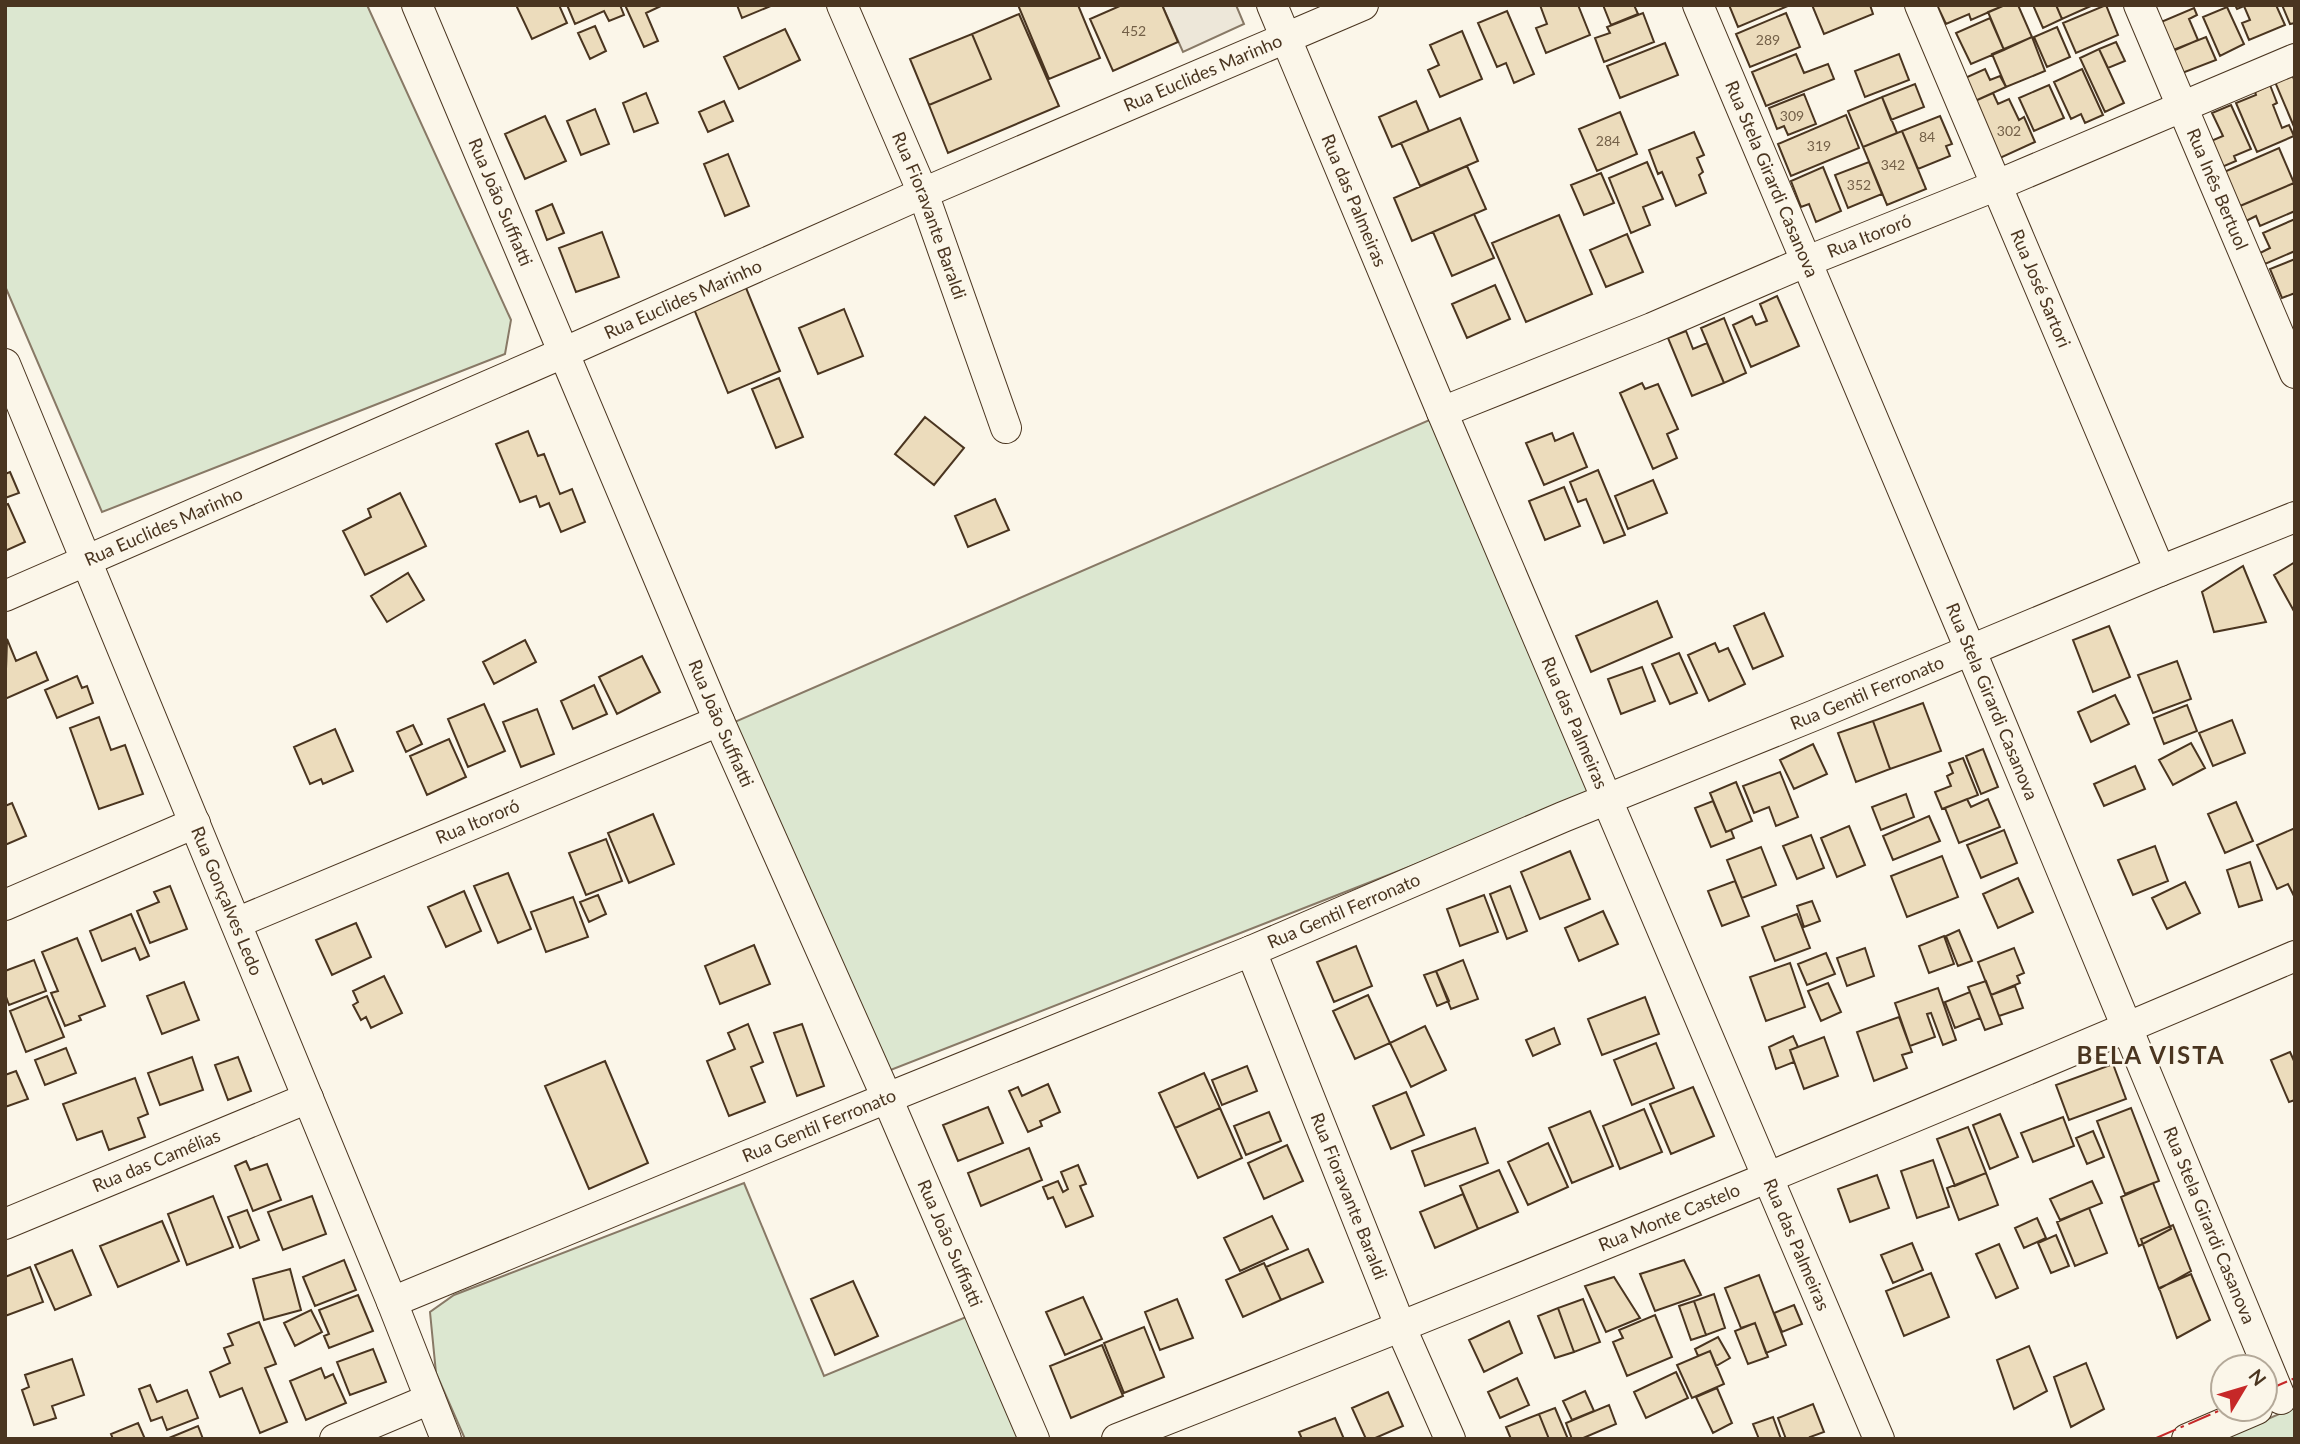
<svg xmlns="http://www.w3.org/2000/svg" width="2300" height="1444" viewBox="0 0 2300 1444" font-family="Lato,sans-serif">
	<rect width="100%" height="100%" fill="#fbf6e9"/>
	<path fill="#dce7d0" stroke="#887966" stroke-width="2" d="M5 5H367L511 320 505 354 102 512 5 286Z
		M1434 418 1598 793 883 1073 730 724Z
		M744 1183 824 1376 978 1312 1030 1439H465L436 1373 430 1312 454 1295Z
		M2295 1407V1439H2222Z"/>
	<path fill="#ede7d9" stroke="#887966" stroke-width="2" d="M1162 5H1236L1244 24 1183 52Z"/>
	<path fill="#ecdcbc" stroke="#4a3520" stroke-width="2" d="M516 5H559L567 23 532 39Z
		M567 5H620L624 15 609 21 604 11 575 24Z
		M625 5H663L646 13 658 41 644 47Z
		M737 5H773L742 18Z
		M1018 5H1078L1100 58 1049 79Z
		M1122 5H1162L1178 42 1113 71 1090 19Z
		M1540 5H1578L1590 35 1546 53 1536 28 1547 24Z
		M1603 5H1634L1638 14 1611 25Z
		M1729 5H1790L1738 27Z
		M1812 5H1870L1873 14 1824 34Z
		M1937 5H2005L1971 20 1969 14 1946 24Z
		M2005 5H2018L2032 37 2004 50 1988 12Z
		M2033 5H2056L2062 19 2043 28Z
		M2056 5H2093L2062 19Z
		M2106 5 2118 35 2076 53 2063 23Z
		M2235 5H2276L2285 25 2249 40 2242 23 2250 20 2244 6 2237 9Z
		M2282 5H2295V23L2290 24Z
		M2227 7 2244 44 2220 56 2203 17Z
		M2194 8 2197 15 2189 19 2198 40 2173 51 2161 22Z
		M1507 11 1534 74 1514 83 1506 63 1497 67 1478 23Z
		M1643 13 1654 42 1604 62 1595 38 1610 33 1607 27Z
		M1786 13 1800 47 1750 67 1736 34Z
		M1019 14 1059 106 948 153 929 105 991 79 972 34Z
		M1990 18 2004 50 1971 64 1956 33Z
		M595 26 606 51 590 59 578 33Z
		M2057 27 2070 57 2047 67 2034 37Z
		M785 29 800 60 739 89 724 57Z
		M1462 31 1482 79 1440 97 1428 70 1439 65 1430 45Z
		M972 34 991 79 929 105 910 59Z
		M2032 37 2045 71 2006 87 1992 54Z
		M2206 37 2216 60 2177 75 2168 52Z
		M2116 42 2125 61 2108 68 2099 49Z
		M1665 43 1678 75 1620 98 1607 66Z
		M2099 49 2124 103 2105 112 2080 58Z
		M1796 54 1804 73 1828 64 1834 79 1766 106 1752 72Z
		M1899 54 1909 80 1865 97 1855 71Z
		M1985 69 1990 80 2000 76 2006 87 1975 101 1965 78Z
		M2082 69 2103 115 2085 123 2081 114 2071 119 2054 82Z
		M2292 74 2295 82V129L2275 82Z
		M1915 84 1924 107 1891 120 1882 97Z
		M2049 85 2064 118 2034 131 2019 98Z
		M2270 85 2277 103 2273 105 2282 128 2289 125 2294 136 2257 152 2236 103 2256 95 2255 92Z
		M646 93 658 123 634 132 623 103Z
		M1993 93 1998 104 2009 99 2019 120 2024 117 2035 142 2000 158 1975 101Z
		M1804 94 1816 124 1788 135 1784 126 1777 129 1769 108Z
		M1882 97 1897 133 1863 147 1848 111Z
		M724 101 733 121 708 132 699 112Z
		M1416 101 1429 131 1392 147 1379 117Z
		M2231 105 2251 149 2234 156 2236 161 2222 167 2211 141 2223 136 2212 113Z
		M595 109 609 144 581 155 567 121Z
		M1620 112 1637 154 1597 171 1579 129Z
		M1846 115 1859 148 1791 176 1778 144Z
		M545 116 566 161 525 179 505 134Z
		M1940 116 1952 144 1946 146 1950 156 1918 169 1902 131Z
		M1460 118 1478 161 1420 186 1401 143Z
		M1902 131 1926 189 1887 205 1863 147Z
		M1694 132 1704 155 1697 158 1703 172 1699 175 1706 193 1676 206 1662 172 1658 174 1649 150Z
		M2279 148 2294 183 2240 206 2224 172Z
		M728 154 749 206 725 216 704 164Z
		M1647 162 1663 199 1643 207 1650 225 1631 233 1609 178Z
		M1869 162 1882 194 1848 208 1835 175Z
		M1467 166 1486 209 1412 241 1394 198Z
		M1823 167 1841 211 1816 222 1809 204 1801 207 1791 181Z
		M1601 173 1614 203 1584 215 1571 185Z
		M2294 183 2295 211 2260 226 2256 216 2246 221 2240 206Z
		M552 204 564 233 547 240 536 211Z
		M1474 214 1494 258 1452 276 1433 232Z
		M1559 215 1592 294 1526 322 1492 243Z
		M2295 219V251L2265 264 2260 253 2270 248 2263 233Z
		M602 232 619 277 576 292 559 248Z
		M1627 234 1643 272 1606 287 1590 250Z
		M2295 259V293L2282 298 2270 269Z
		M744 283 780 371 728 393 692 304Z
		M1495 285 1510 319 1467 338 1452 304Z
		M1777 296 1799 346 1751 367 1733 325 1752 316 1756 325 1767 321 1760 304Z
		M844 309 863 356 818 374 799 328Z
		M1724 318 1746 373 1724 383 1701 328Z
		M1686 331 1693 349 1707 343 1724 383 1692 396 1668 338Z
		M779 378 803 437 776 448 752 389Z
		M1642 383 1645 389 1658 384 1678 429 1667 434 1677 458 1653 469 1620 393Z
		M925 417 964 448 934 485 895 454Z
		M528 431 538 456 544 454 560 494 572 489 585 522 561 532 549 503 540 507 536 496 520 502 496 444Z
		M1552 433 1555 441 1573 433 1587 467 1544 485 1526 443Z
		M1598 470 1625 535 1604 543 1586 499 1578 502 1570 482Z
		M10 472 19 493 5 498V474Z
		M1653 480 1667 513 1628 529 1615 496Z
		M1564 487 1580 526 1545 540 1529 501Z
		M400 493 426 546 365 575 343 531 371 517 368 509Z
		M995 499 1009 530 968 547 955 516Z
		M8 504 25 542 5 551V505Z
		M2295 562V613L2274 575Z
		M2243 566 2266 622 2214 632 2202 592Z
		M408 573 424 600 387 622 371 596Z
		M1657 601 1672 637 1591 672 1576 636Z
		M1764 613 1783 656 1753 669 1734 626Z
		M2109 626 2130 677 2093 692 2073 640Z
		M7 639 16 661 36 652 48 680 5 699Z
		M525 640 536 662 494 684 483 662Z
		M1715 643 1719 652 1728 648 1745 684 1709 701 1688 655Z
		M1679 653 1697 693 1670 704 1652 664Z
		M642 656 660 692 617 714 599 677Z
		M2177 661 2191 699 2153 713 2138 675Z
		M1642 667 1655 701 1621 714 1608 679Z
		M77 676 82 688 87 686 93 703 57 718 45 690Z
		M594 685 607 714 573 729 561 701Z
		M2115 695 2129 724 2091 742 2078 712Z
		M1923 703 1941 751 1890 769 1873 721Z
		M484 704 505 751 468 767 448 719Z
		M2187 705 2197 731 2164 744 2154 718Z
		M537 709 554 754 521 767 503 722Z
		M99 717 111 750 125 745 143 794 99 809 70 728Z
		M2232 720 2245 753 2213 766 2199 733Z
		M1873 721 1890 769 1856 782 1838 733Z
		M413 725 422 744 406 752 397 732Z
		M335 729 353 771 323 784 321 779 310 784 294 747Z
		M449 739 466 777 427 795 410 756Z
		M2191 743 2205 768 2173 785 2159 760Z
		M1813 744 1827 774 1794 789 1780 760Z
		M1983 749 1998 787 1981 794 1966 756Z
		M1963 758 1978 795 1942 809 1935 792 1951 786 1947 776 1953 773 1949 763Z
		M2135 766 2145 789 2104 806 2094 784Z
		M1780 772 1798 817 1776 826 1769 807 1754 813 1743 786Z
		M1736 782 1752 821 1726 832 1710 793Z
		M1906 794 1914 817 1881 830 1872 807Z
		M1967 799 1971 807 1988 799 2000 827 1959 843 1945 808Z
		M1713 801 1726 832 1731 830 1734 838 1711 847 1695 808Z
		M2236 802 2253 841 2225 853 2208 814Z
		M12 803 26 836 5 845V806Z
		M653 814 674 864 629 883 608 833Z
		M1929 816 1940 841 1893 860 1883 836Z
		M1849 826 1865 865 1837 877 1821 838Z
		M2295 828V898L2288 884 2277 889 2257 845Z
		M2004 830 2017 863 1981 878 1967 845Z
		M1811 835 1824 868 1797 879 1783 846Z
		M606 839 622 881 586 895 569 853Z
		M2155 846 2168 881 2133 895 2118 860Z
		M1761 847 1776 885 1742 898 1727 860Z
		M1570 851 1590 899 1540 919 1521 872Z
		M1942 856 1958 897 1907 917 1891 876Z
		M2250 862 2262 900 2239 907 2227 870Z
		M508 873 531 929 498 943 474 886Z
		M2018 878 2033 912 1998 928 1983 894Z
		M1735 881 1749 916 1722 926 1708 891Z
		M2185 882 2200 913 2167 929 2152 898Z
		M170 886 187 929 150 943 137 911 159 902 154 892Z
		M1510 886 1527 931 1507 939 1490 894Z
		M464 891 481 931 446 947 428 907Z
		M598 895 606 914 589 922 580 902Z
		M1484 895 1498 932 1460 946 1447 909Z
		M573 897 588 937 546 952 531 912Z
		M1812 901 1820 921 1804 927 1797 906Z
		M1603 911 1618 944 1579 961 1565 928Z
		M131 914 149 956 140 960 135 948 102 961 90 931Z
		M1797 914 1810 948 1775 961 1762 927Z
		M356 923 371 957 332 975 316 940Z
		M1959 930 1972 961 1958 966 1946 936Z
		M1944 936 1954 964 1929 973 1919 946Z
		M77 938 105 1006 79 1016 81 1020 65 1026 51 993 58 991 42 952Z
		M754 945 770 984 720 1004 705 966Z
		M1356 946 1372 986 1334 1002 1317 962Z
		M1865 948 1874 976 1847 986 1837 958Z
		M2014 948 2024 973 2017 976 2020 983 1991 995 1978 962Z
		M1826 953 1835 974 1807 985 1798 964Z
		M34 960 46 991 9 1005 5 994V971Z
		M1463 960 1478 999 1451 1009 1436 971Z
		M1790 963 1805 1007 1766 1021 1750 977Z
		M1436 971 1449 1001 1437 1006 1424 975Z
		M384 976 402 1013 371 1028 366 1017 361 1020 353 1005 358 1002 353 991Z
		M1986 981 2002 1024 1985 1030 1968 987Z
		M184 982 199 1020 162 1034 147 996Z
		M1828 983 1841 1012 1821 1021 1808 991Z
		M2015 986 2023 1008 1999 1016 1991 995Z
		M1938 988 1956 1040 1943 1045 1931 1013 1927 1014 1935 1037 1910 1046 1895 1003Z
		M1970 992 1980 1018 1955 1028 1945 1002Z
		M1368 995 1390 1043 1355 1059 1333 1011Z
		M47 996 64 1037 26 1052 10 1011Z
		M1645 997 1659 1034 1602 1055 1588 1019Z
		M1899 1017 1912 1052 1902 1055 1907 1068 1874 1081 1857 1032Z
		M748 1024 763 1062 751 1067 765 1102 729 1116 707 1061 735 1049 728 1033Z
		M802 1024 824 1086 797 1096 774 1033Z
		M1425 1026 1446 1070 1411 1087 1390 1043Z
		M1554 1028 1560 1044 1533 1056 1526 1040Z
		M1793 1036 1798 1047 1790 1050 1794 1062 1776 1069 1769 1047Z
		M1824 1037 1838 1076 1804 1089 1790 1050Z
		M1656 1043 1674 1088 1632 1105 1614 1060Z
		M66 1048 76 1073 45 1085 35 1060Z
		M2290 1052 2295 1063V1100L2289 1102 2271 1060Z
		M192 1057 203 1090 160 1105 148 1073Z
		M238 1057 251 1091 228 1100 215 1065Z
		M605 1061 648 1163 589 1189 545 1086Z
		M2113 1064 2126 1099 2069 1120 2056 1085Z
		M1247 1066 1257 1091 1222 1105 1212 1080Z
		M16 1071 28 1099 5 1107V1075Z
		M1204 1073 1220 1108 1175 1128 1159 1093Z
		M135 1078 148 1114 138 1118 145 1137 109 1150 102 1131 77 1140 63 1104Z
		M1048 1084 1060 1112 1040 1121 1042 1126 1028 1132 1009 1091 1018 1087 1022 1096Z
		M1693 1087 1714 1136 1671 1154 1650 1104Z
		M1406 1092 1424 1135 1391 1149 1373 1106Z
		M988 1107 1003 1143 958 1161 943 1125Z
		M1220 1108 1242 1158 1198 1178 1175 1128Z
		M2131 1108 2159 1181 2125 1194 2097 1121Z
		M1644 1109 1662 1152 1620 1169 1603 1126Z
		M1590 1111 1613 1166 1572 1183 1549 1128Z
		M1269 1112 1281 1141 1246 1155 1234 1126Z
		M2000 1114 2018 1157 1990 1169 1973 1125Z
		M2063 1117 2074 1146 2033 1162 2021 1133Z
		M1968 1127 1986 1173 1955 1186 1937 1139Z
		M1475 1128 1488 1163 1425 1186 1412 1151Z
		M2093 1131 2104 1157 2087 1164 2076 1138Z
		M1548 1143 1568 1187 1528 1205 1508 1162Z
		M1287 1145 1303 1181 1264 1199 1248 1163Z
		M1029 1148 1042 1180 981 1206 968 1173Z
		M1933 1160 1949 1207 1917 1218 1901 1171Z
		M246 1161 250 1170 267 1164 281 1200 253 1211 235 1166Z
		M1078 1165 1086 1184 1080 1186 1093 1216 1066 1227 1053 1197 1048 1199 1043 1187 1058 1181 1063 1192 1068 1189 1061 1172Z
		M1499 1170 1518 1212 1478 1229 1460 1186Z
		M1986 1173 1998 1205 1959 1220 1947 1188Z
		M1877 1175 1889 1208 1850 1222 1838 1189Z
		M2092 1181 2102 1203 2060 1220 2050 1199Z
		M2153 1183 2171 1229 2139 1246 2121 1197Z
		M1463 1194 1478 1229 1435 1248 1420 1212Z
		M213 1196 233 1247 187 1265 168 1214Z
		M312 1196 326 1234 283 1250 268 1212Z
		M2089 1208 2107 1253 2075 1266 2057 1222Z
		M247 1210 259 1240 240 1248 228 1217Z
		M1272 1216 1288 1249 1240 1271 1224 1238Z
		M2037 1218 2046 1238 2024 1248 2015 1228Z
		M162 1221 179 1261 118 1287 100 1246Z
		M2173 1225 2191 1271 2159 1289 2141 1239Z
		M2056 1235 2069 1266 2051 1273 2038 1243Z
		M1912 1243 1923 1270 1893 1283 1881 1255Z
		M1999 1244 2018 1288 1996 1298 1976 1254Z
		M1308 1249 1323 1282 1281 1300 1266 1267Z
		M72 1250 91 1295 55 1310 35 1265Z
		M344 1260 356 1290 315 1306 303 1277Z
		M1684 1260 1701 1295 1655 1311 1640 1274Z
		M1264 1263 1281 1300 1243 1317 1226 1280Z
		M30 1267 43 1302 5 1316V1277Z
		M290 1269 301 1310 264 1320 253 1279Z
		M1931 1273 1949 1317 1904 1336 1886 1291Z
		M2191 1274 2210 1320 2177 1338 2159 1288Z
		M1759 1275 1786 1345 1766 1353 1755 1323 1741 1328 1725 1288Z
		M1614 1277 1640 1318 1606 1332 1585 1286Z
		M853 1281 878 1336 835 1355 811 1299Z
		M1714 1294 1725 1328 1706 1335 1694 1301Z
		M358 1295 373 1331 329 1348 324 1336 329 1334 319 1310Z
		M1083 1297 1102 1339 1065 1355 1046 1312Z
		M1177 1299 1193 1338 1160 1350 1145 1312Z
		M1583 1299 1600 1342 1574 1352 1558 1308Z
		M1694 1301 1706 1335 1691 1340 1679 1306Z
		M1794 1305 1802 1324 1782 1332 1774 1313Z
		M1558 1308 1574 1352 1555 1358 1538 1316Z
		M311 1310 322 1332 295 1346 284 1323Z
		M1655 1315 1672 1357 1627 1376 1613 1342 1623 1338 1619 1330Z
		M1509 1321 1522 1353 1484 1372 1469 1340Z
		M259 1322 276 1364 265 1368 287 1422 260 1433 242 1388 220 1397 210 1372 230 1363 224 1348 233 1345 228 1334Z
		M1755 1323 1768 1357 1748 1364 1735 1331Z
		M1144 1327 1164 1377 1124 1393 1104 1343Z
		M1718 1337 1730 1358 1716 1366 1710 1351 1698 1356 1695 1349Z
		M1102 1345 1123 1396 1071 1418 1050 1366Z
		M2029 1346 2047 1391 2014 1409 1997 1360Z
		M373 1349 386 1382 350 1395 337 1362Z
		M1710 1351 1724 1384 1692 1398 1677 1365Z
		M72 1359 84 1395 52 1406 56 1418 34 1425 22 1390 29 1387 25 1375Z
		M2086 1363 2104 1409 2071 1427 2054 1377Z
		M321 1368 325 1378 333 1374 346 1403 306 1420 290 1381Z
		M1676 1372 1688 1398 1646 1418 1634 1392Z
		M1517 1378 1529 1405 1500 1418 1488 1392Z
		M150 1385 157 1402 187 1390 198 1418 167 1430 162 1417 151 1421 139 1389Z
		M1717 1388 1732 1423 1713 1433 1696 1397Z
		M1585 1391 1594 1411 1572 1420 1563 1401Z
		M1388 1392 1403 1426 1373 1439H1366L1352 1408Z
		M1813 1404 1824 1432 1810 1437 1811 1439H1786L1778 1418Z
		M1609 1405 1616 1424 1581 1439H1572L1566 1423Z
		M1555 1408 1568 1439H1549L1539 1414Z
		M1539 1414 1549 1439H1511L1506 1427Z
		M1773 1417 1781 1439H1759L1753 1424Z
		M1335 1418 1344 1439H1302L1299 1432Z
		M138 1423 145 1439H113L111 1434Z
		M198 1426 203 1439H169V1438Z"/>
	<g fill="none" stroke-linecap="round" stroke-linejoin="round">
		<g stroke="#4a3520" stroke-width="32">
			<g id="minor">
				<path id="s1" d="M417 5 719 721 887 1098 1034 1439"/>
				<path id="s2" d="M842 5 923 193 1006 428"/>
				<path id="s3" d="M1272 5 1442 412 1879 1439"/>
				<path id="s4" d="M1698 5 1970 649 2281 1399"/>
				<path id="s5" d="M1920 5 2160 571"/>
				<path id="s6" d="M2139 5 2295 373"/>
				<path id="s7" d="M5 364 392 1302 446 1439"/>
				<path id="s8" d="M1442 412 1652 328 1805 262 1995 186 2295 59"/>
				<path id="s9" d="M5 596 563 353 923 193 1363 5"/>
				<path d="M5 905 195 823"/>
				<path id="s10" d="M236 923 719 721"/>
				<path id="s11" d="M1251 951 1401 1328 1450 1439"/>
				<path id="s12" d="M5 1224 308 1098"/>
				<path id="s13" d="M392 1302 887 1098 1251 951 1563 817 1815 715 2160 571 2295 517"/>
				<path d="M335 1439 430 1399"/>
				<path id="s14" d="M1117 1439C1512 1284 1905 1123 2295 956"/>
				<path d="M2187 1439 2257 1409"/>
			</g>
		</g>
		<use href="#minor" stroke="#fbf6e9" stroke-width="30"/>
		<path stroke="#c62828" stroke-width="2" stroke-dasharray="24 5 3.5 5" stroke-linecap="butt" d="M2265 1391 2295 1378
			M2154 1439 2223 1409"/>
	</g>
	<g text-anchor="middle" stroke-width="5" stroke-linejoin="round" paint-order="stroke">
		<g font-size="14" fill="#725f47">
			<text x="1134" y="36">452</text>
			<text x="1768" y="45">289</text>
			<text x="1792" y="121">309</text>
			<text x="2009" y="136">302</text>
			<text x="1927" y="142">84</text>
			<text x="1608" y="146">284</text>
			<text x="1819" y="151">319</text>
			<text x="1893" y="170">342</text>
			<text x="1859" y="190">352</text>
		</g>
		<g font-size="18" fill="#4a3520" stroke="#fbf6e9">
			<text dy="6" stroke="none"><textPath href="#s9" startOffset="1307">Rua Euclides Marinho</textPath></text>
			<text dy="6" stroke="none"><textPath href="#s4" startOffset="189">Rua Stela Girardi Casanova</textPath></text>
			<text dy="6" stroke="none"><textPath href="#s6" startOffset="200">Rua Inês Bertuol</textPath></text>
			<text dy="6" stroke="none"><textPath href="#s3" startOffset="212">Rua das Palmeiras</textPath></text>
			<text dy="6" stroke="none"><textPath href="#s1" startOffset="214">Rua João Suffiatti</textPath></text>
			<text dy="6" stroke="none"><textPath href="#s2" startOffset="228">Rua Fioravante Baraldi</textPath></text>
			<text dy="6" stroke="none"><textPath href="#s8" startOffset="462">Rua Itororó</textPath></text>
			<text dy="6" stroke="none"><textPath href="#s5" startOffset="308">Rua José Sartori</textPath></text>
			<text dy="6" stroke="none"><textPath href="#s9" startOffset="740">Rua Euclides Marinho</textPath></text>
			<text dy="6" stroke="none"><textPath href="#s9" startOffset="173">Rua Euclides Marinho</textPath></text>
			<text dy="6" stroke="none"><textPath href="#s13" startOffset="1596">Rua Gentil Ferronato</textPath></text>
			<text dy="6" stroke="none"><textPath href="#s4" startOffset="756">Rua Stela Girardi Casanova</textPath></text>
			<text dy="6" stroke="none"><textPath href="#s3" startOffset="779">Rua das Palmeiras</textPath></text>
			<text dy="6" stroke="none"><textPath href="#s1" startOffset="780">Rua João Suffiatti</textPath></text>
			<text dy="6" stroke="none"><textPath href="#s10" startOffset="262">Rua Itororó</textPath></text>
			<text dy="6" stroke="none"><textPath href="#s7" startOffset="581">Rua Gonçalves Ledo</textPath></text>
			<text dy="6" stroke="none"><textPath href="#s13" startOffset="1029">Rua Gentil Ferronato</textPath></text>
			<text dy="6" stroke="none"><textPath href="#s13" startOffset="462">Rua Gentil Ferronato</textPath></text>
			<text dy="6" stroke="none"><textPath href="#s12" startOffset="164">Rua das Camélias</textPath></text>
			<text dy="6" stroke="none"><textPath href="#s11" startOffset="264">Rua Fioravante Baraldi</textPath></text>
			<text dy="6" stroke="none"><textPath href="#s14" startOffset="595">Rua Monte Castelo</textPath></text>
			<text dy="6" stroke="none"><textPath href="#s4" startOffset="1323">Rua Stela Girardi Casanova</textPath></text>
			<text dy="6" stroke="none"><textPath href="#s1" startOffset="1348">Rua João Suffiatti</textPath></text>
			<text dy="6" stroke="none"><textPath href="#s3" startOffset="1346">Rua das Palmeiras</textPath></text>
		</g>
		<g font-size="24" font-weight="bold" letter-spacing="2" fill="#4a3520" stroke="#fbf6e9">
			<text x="2151" y="1064">BELA VISTA</text>
		</g>
	</g>
	<rect width="2300" height="1444" fill="none" stroke="#4a3520" stroke-width="14"/>
	<g transform="translate(2244 1388) rotate(52)"><circle r="33" fill="#fbf6e9" stroke="#b4a999" stroke-width="2"/>
	<path d="M0-5L12 26L0 18L-12 26Z" fill="#c62828"/>
	<text y="-10" font-size="19" font-weight="bold" text-anchor="middle" fill="#4a3520">N</text>
	</g>
</svg>
